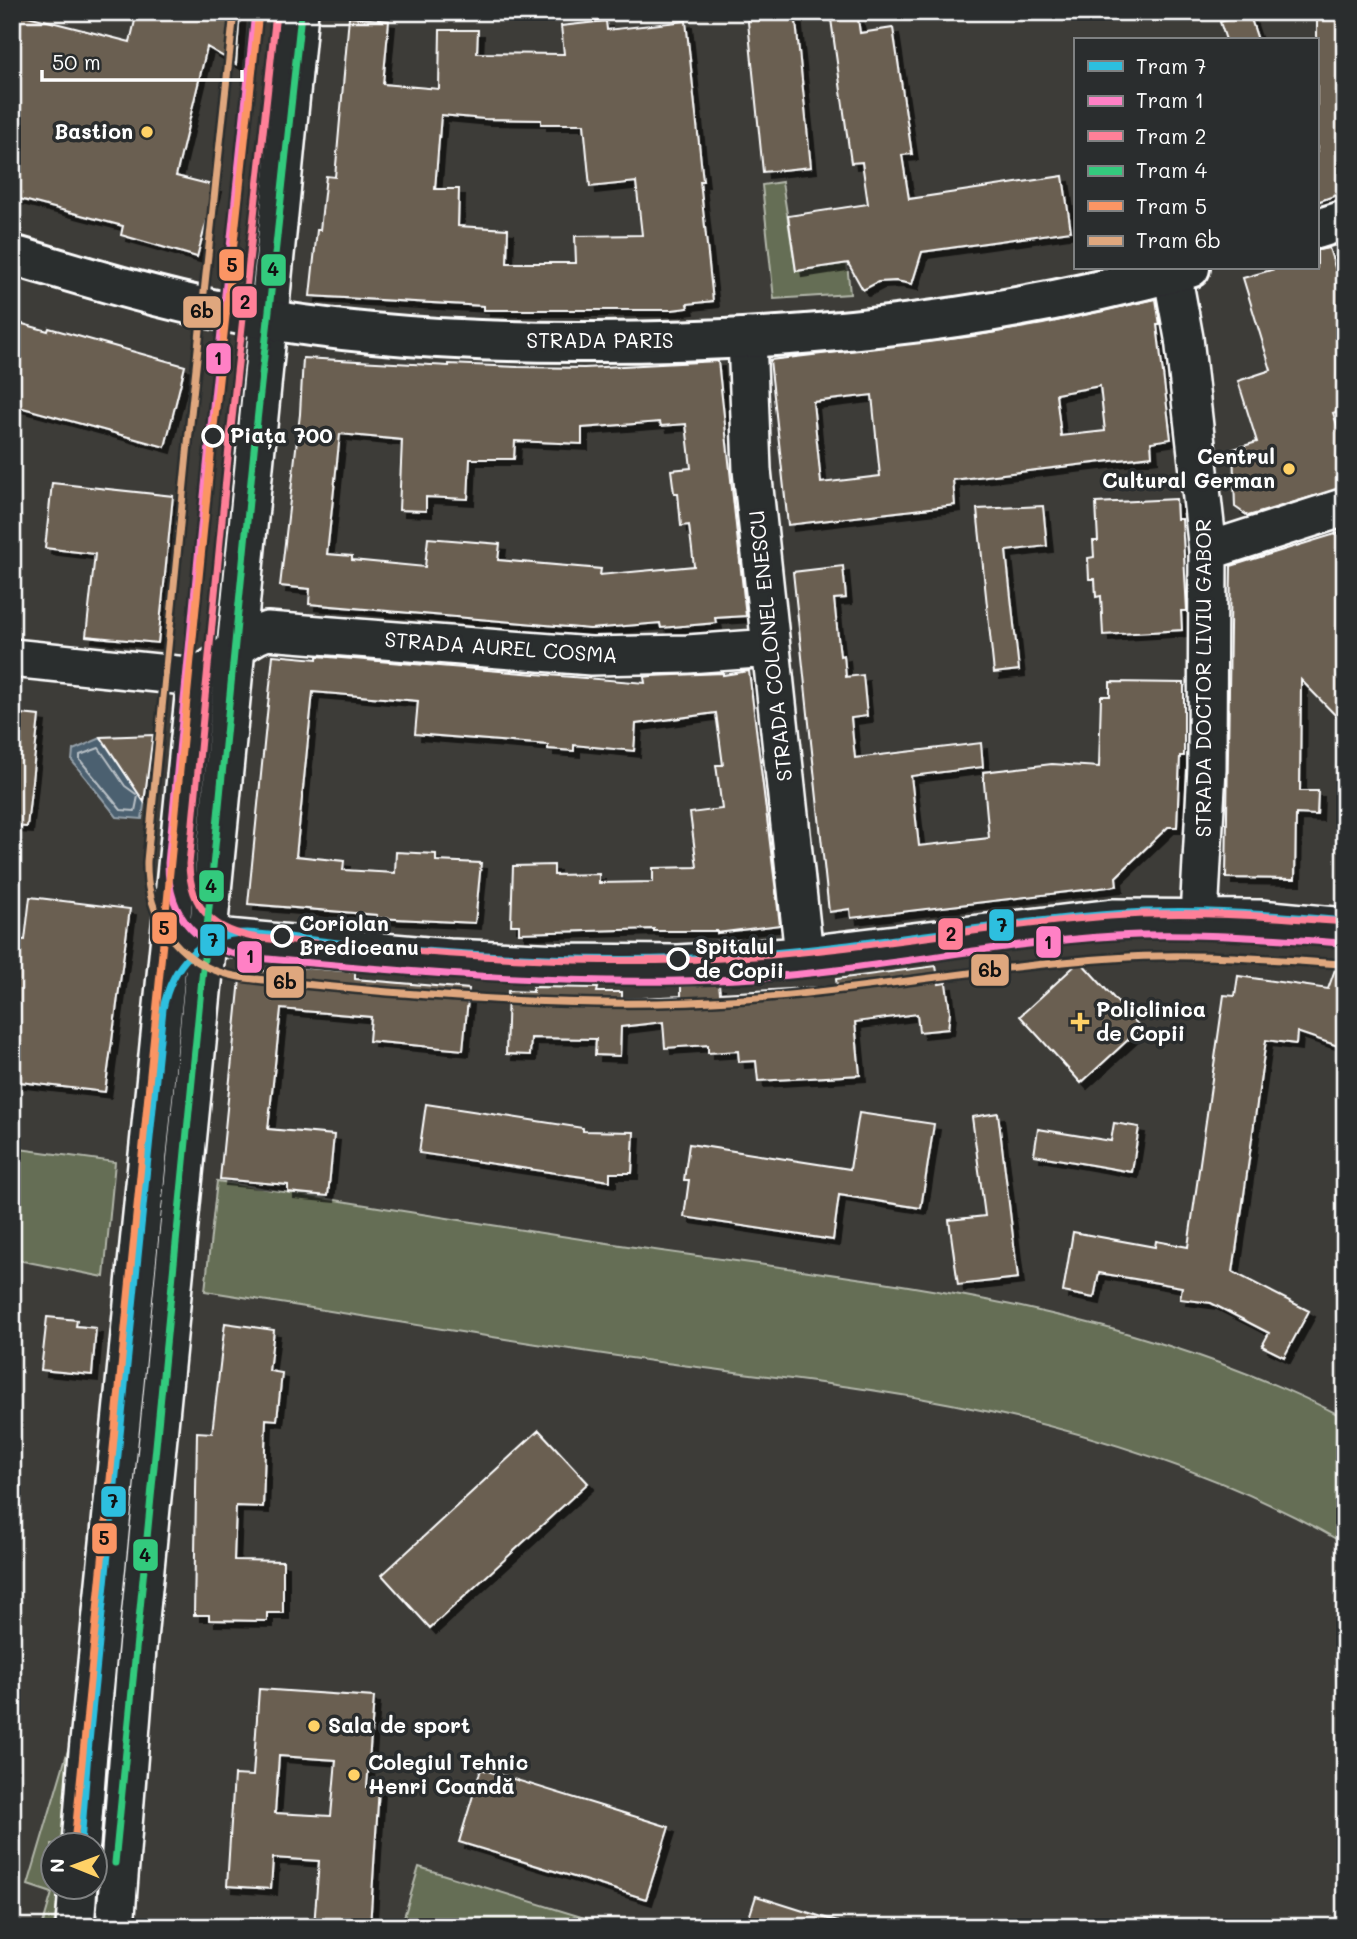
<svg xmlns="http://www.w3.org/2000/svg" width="1357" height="1939" viewBox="0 0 1357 1939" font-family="Mali,sans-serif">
	<defs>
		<filter id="shadow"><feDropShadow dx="6" dy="6" stdDeviation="0" flood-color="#0009"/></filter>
	</defs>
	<rect width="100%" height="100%" fill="#3d3c38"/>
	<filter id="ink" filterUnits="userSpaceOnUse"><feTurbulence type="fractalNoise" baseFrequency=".0143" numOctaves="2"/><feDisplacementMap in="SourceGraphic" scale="14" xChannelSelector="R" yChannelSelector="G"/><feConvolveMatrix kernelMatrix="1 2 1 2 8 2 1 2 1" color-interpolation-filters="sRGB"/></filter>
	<g filter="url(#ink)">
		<path fill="#656e54" stroke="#b2b6aa" stroke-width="2" d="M782 182 796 271 847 263 850 294 774 299 762 185Z
			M12 1148 115 1162 104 1277 12 1259Z
			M217 1181C372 1206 527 1232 683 1254 908 1284 1140 1311 1345 1418V1544C1201 1460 1035 1415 871 1390 802 1380 734 1372 666 1363 512 1342 359 1315 205 1291Z
			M68 1750 76 1752 64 1844H52V1886L59 1887 54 1927H42L52 1893 28 1885Z
			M419 1867 614 1927H401Z"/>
		<path fill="#4c606f" stroke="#94a0a9" stroke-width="2" d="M101 738 131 782 146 791 142 819 117 817 72 761 73 750Z"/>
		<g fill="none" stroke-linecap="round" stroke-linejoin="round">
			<path stroke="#b7bfc5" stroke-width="2" d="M136 794 125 786 99 748 80 755V760L121 810 135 811 138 796"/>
		</g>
		<path fill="#6a5e51" stroke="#fff" stroke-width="2" fill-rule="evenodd" filter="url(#shadow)" d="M12 12 130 42 137 12H240L236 64 207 47 176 176 216 186 197 257 121 235 123 226 12 197Z
			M747 12H795L811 167 763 172Z
			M830 12H857L860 33 893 28 912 154 902 155 909 199 1063 176 1071 231 922 252 912 284 896 281 878 282 863 290 848 263 796 271 788 216 868 204 862 162 851 163Z
			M1317 12H1345V192L1317 202Z
			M1249 13 1258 40H1226L1220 22Z
			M349 17 389 21 383 84 439 89 440 30H478L477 53 564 54 561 26 606 21 607 30 686 21 703 181H700L713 301 687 304 688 308 672 310H484V306L310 296 317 230H320L326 176 335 177ZM441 115 484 119 541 120V124H584L590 187 636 182 642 235 575 236 576 263H507L508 229 458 226 459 189H435Z
			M1329 248 1345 300V409L1333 413 1345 448V487L1248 516 1235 507 1233 449 1257 442 1238 381 1271 370 1243 278 1278 268H1317V250Z
			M1156 299 1160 325H1157L1171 439 1151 442 1152 456 953 480 955 505 788 525 770 360 967 337 1043 324ZM1100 386 1105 431 1061 436 1056 394ZM872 395 880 476 821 483 813 402Z
			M12 321 48 331 49 328 185 366 165 447 12 405Z
			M303 358 449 366V364L518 367 584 368 718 361 746 616 715 618 716 623 661 628 660 623 590 629 309 604 310 589 280 586 300 414ZM660 422 661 426 686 424 691 468 671 470 674 493H678L681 526 689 525 694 566 600 575 601 569 498 560 500 544 428 538 425 567 352 560V556L327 554 340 434 402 440 399 510 426 511V497L468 499 470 459H514L515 441 582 444V428Z
			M52 483 173 496 158 643 86 636 95 554 45 548Z
			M1176 499 1177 519H1182L1187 611H1181L1182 630 1103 635 1101 596 1096 597 1095 579H1089L1088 558 1094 557 1093 541H1098L1096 503Z
			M1043 506 1047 546 1006 551 1019 670 994 673 977 509Z
			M1345 531V725L1301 680 1300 791H1318L1317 815 1296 814 1295 879 1226 878 1231 566Z
			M843 566 846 598 834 599 840 656 844 655 846 677 863 675 867 716 851 718 855 758 981 743 983 767 911 776 919 846 989 838 983 772 1052 764 1099 767 1101 696H1110V682L1184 683V756H1180L1177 827H1168L1116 877 1117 886 851 918 850 909 829 912 793 572Z
			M273 655 317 659V656L645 683 644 677 651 676 723 673V675L749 671 780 925 717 933V931H654V929L519 933V925H511L513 866 554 865V875L599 874V883L653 882V868L697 867 690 813 722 809 716 765H723L716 713 636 724 634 751 574 745V751L548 749V745L415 734 418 701 313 692 296 856 344 861 343 870 395 873 396 852 436 854V861L481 863 475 923 377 918V915L248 904Z
			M12 713 39 716 27 827 12 826Z
			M153 735 144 802 101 737Z
			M30 897 130 909 105 1092 12 1081V939L25 940Z
			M1342 950H1345V1027L1338 1046 1297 1032 1296 1044 1266 1040 1233 1272 1309 1311 1284 1357 1262 1346 1269 1333 1211 1303 1180 1299 1182 1287 1099 1273 1094 1298 1063 1292 1073 1232 1155 1247 1156 1241 1188 1247 1224 995 1235 996 1238 976 1328 989Z
			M1080 961 1141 1028 1081 1083 1020 1016Z
			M284 966 355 972V979L469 989 463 1050 369 1041 371 1017 281 1009 268 1129 334 1135 328 1196 288 1192V1185L220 1179 241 969 284 972Z
			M936 966 939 984 946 983 950 1012 948 1029 919 1032 917 1014 855 1022 860 1075 758 1081 756 1061 739 1062 738 1051 708 1053V1045L665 1048 663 1022 621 1027 620 1056 595 1055 596 1039 531 1038 530 1055 506 1054 508 991 533 992V987L598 988 597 992H622V999L681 996V986L719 984 720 993 837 986 836 979Z
			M426 1104 583 1128V1131L634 1132 632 1173H610V1181L419 1153Z
			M859 1113 934 1124 921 1208 839 1195 833 1240 684 1217 689 1180H684L689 1144 850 1169Z
			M998 1113 1018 1278 958 1285 949 1220 985 1216 972 1117Z
			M1114 1123 1139 1127 1132 1172 1034 1155 1038 1129 1111 1141Z
			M47 1317 77 1320 76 1326 96 1328 92 1375 41 1370Z
			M225 1323 274 1330 269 1371 282 1373 277 1420 266 1419 263 1507 236 1506 234 1560 283 1561V1613H267V1621L209 1620V1615H194L197 1432 212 1433Z
			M539 1430 588 1483 430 1628 382 1575Z
			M259 1689 374 1697 367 1787H379L370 1927H314L319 1861 273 1858 271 1889 227 1886 234 1775 253 1776ZM279 1756 336 1760 331 1816 275 1813Z
			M481 1769 669 1827 646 1899 459 1842Z
			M756 1896 838 1922 837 1927H746Z"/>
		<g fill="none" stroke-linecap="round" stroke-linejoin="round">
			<g stroke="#fff" stroke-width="42">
				<path id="minor" d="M1172 272 1184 338 1208 551 1207 768 1199 917
					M747 337 752 470 804 955
					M1208 551 1345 507
					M12 658 196 677C223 665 239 640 267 631L591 656 688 654 771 648
					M171 933 449 958 561 963 678 964 788 957 1113 918 1260 919 1345 927
					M81 1844 88 1752 196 677
					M75 1927 78 1886
					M115 1927 137 1649 299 12"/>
			</g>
			<g stroke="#fff" stroke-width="44">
				<path id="major" d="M1317 229 1345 220
					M12 255C81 275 151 297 221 311 338 335 459 342 579 342 787 343 989 323 1190 268"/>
			</g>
			<use href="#minor" stroke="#2a2d2e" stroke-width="37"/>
			<use href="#major" stroke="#2a2d2e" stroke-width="38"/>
			<g stroke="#2a2d2e" stroke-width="12">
				<path id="tram-1" d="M81 1844 88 1752 163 1009C172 965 200 933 247 933 289 936 331 943 373 947 492 957 614 964 733 956 860 948 985 923 1113 914 1190 908 1268 914 1345 921"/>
			</g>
			<g stroke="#2a2d2e" stroke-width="12">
				<path id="tram-2" d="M255 12 210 435 168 863C168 920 201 952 257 958 417 973 577 987 738 979 864 972 988 944 1114 936 1191 932 1268 938 1344 943"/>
			</g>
			<g stroke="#2a2d2e" stroke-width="12">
				<path id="tram-3" d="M276 13 230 437 189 864C190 910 215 932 259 938 419 952 579 968 740 957 864 950 986 925 1110 916 1188 910 1267 916 1345 922"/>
			</g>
			<g stroke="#2a2d2e" stroke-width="12">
				<path id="tram-4" d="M115 1863 255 440 301 14"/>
			</g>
			<g stroke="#2a2d2e" stroke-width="12">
				<path id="tram-5" d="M74 1844 213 436 259 12"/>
			</g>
			<g stroke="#2a2d2e" stroke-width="12">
				<path id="tram-6" d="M234 12 189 433 147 861C146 905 165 945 205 966 230 979 259 979 286 982 320 986 354 989 388 992 506 1001 626 1008 745 999 868 990 990 966 1113 958 1189 952 1266 959 1343 964"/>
			</g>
			<use href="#tram-1" stroke="#2dbfdf" stroke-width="7"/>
			<use href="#tram-2" stroke="#ff80c5" stroke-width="7"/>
			<use href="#tram-3" stroke="#ff8098" stroke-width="7"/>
			<use href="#tram-4" stroke="#33ca7d" stroke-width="7"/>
			<use href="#tram-5" stroke="#fb9564" stroke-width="7"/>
			<use href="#tram-6" stroke="#dfa77e" stroke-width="7"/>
		</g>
	</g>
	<g fill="#ffd166" stroke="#2a2d2e" stroke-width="2.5">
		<circle cx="147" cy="132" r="7"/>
		<circle cx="1289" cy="469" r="7"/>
		<path d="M1076.5 1011.5h7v7h7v7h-7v7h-7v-7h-7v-7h7z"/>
		<circle cx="314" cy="1726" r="7"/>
		<circle cx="354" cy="1775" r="7"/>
	</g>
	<g fill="#2a2d2e" stroke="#fff" stroke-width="3.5">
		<circle cx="213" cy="436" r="10"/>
		<circle cx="282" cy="936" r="10"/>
		<circle cx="678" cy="959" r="10"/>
	</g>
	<g text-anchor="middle" stroke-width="7" stroke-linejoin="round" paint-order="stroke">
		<g font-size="21" font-weight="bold" fill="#fff" stroke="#2a2d2e" text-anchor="start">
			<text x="133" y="139" text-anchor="end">Bastion</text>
			<text x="1275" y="464" text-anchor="end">Centrul<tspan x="1275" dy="24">Cultural German</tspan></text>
			<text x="1096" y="1017">Policlinica<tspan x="1096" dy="24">de Copii</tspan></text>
			<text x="328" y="1733">Sala de sport</text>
			<text x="368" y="1770">Colegiul Tehnic<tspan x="368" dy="24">Henri Coandă</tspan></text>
		</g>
		<g font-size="21" fill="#fff" stroke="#2a2d2e">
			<text x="600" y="348">STRADA PARIS</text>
			<text transform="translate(771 646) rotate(-96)" y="7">STRADA COLONEL ENESCU</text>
			<text transform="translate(501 648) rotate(4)" y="7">STRADA AUREL COSMA</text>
			<text transform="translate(1204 678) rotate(-90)" y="7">STRADA DOCTOR LIVIU GABOR</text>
		</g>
		<g font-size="21" font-weight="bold" fill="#fff" stroke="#2a2d2e" text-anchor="start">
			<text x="230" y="443">Piața 700</text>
			<text x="299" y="931">Coriolan<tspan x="299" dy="24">Brediceanu</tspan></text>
			<text x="695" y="954">Spitalul<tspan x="695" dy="24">de Copii</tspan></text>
		</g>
	</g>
	<g stroke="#2a2d2e" stroke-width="2.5">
		<rect x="218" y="248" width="27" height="34" rx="7" fill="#fb9564"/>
		<rect x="260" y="253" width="27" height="34" rx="7" fill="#33ca7d"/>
		<rect x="231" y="285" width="27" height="34" rx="7" fill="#ff8098"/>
		<rect x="182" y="295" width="40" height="34" rx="7" fill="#dfa77e"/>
		<rect x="205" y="342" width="27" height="33" rx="7" fill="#ff80c5"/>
		<rect x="198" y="869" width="27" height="34" rx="7" fill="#33ca7d"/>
		<rect x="988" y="908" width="27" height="34" rx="7" fill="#2dbfdf"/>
		<rect x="151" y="911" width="27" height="34" rx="7" fill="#fb9564"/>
		<rect x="937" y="917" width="27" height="34" rx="7" fill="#ff8098"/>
		<rect x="199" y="923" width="27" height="34" rx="7" fill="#2dbfdf"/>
		<rect x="1035" y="925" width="27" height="34" rx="7" fill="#ff80c5"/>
		<rect x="236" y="940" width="27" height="34" rx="7" fill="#ff80c5"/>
		<rect x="970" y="953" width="40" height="34" rx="7" fill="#dfa77e"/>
		<rect x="265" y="965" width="40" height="34" rx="7" fill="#dfa77e"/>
		<rect x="100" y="1485" width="27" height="33" rx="7" fill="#2dbfdf"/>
		<rect x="91" y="1522" width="27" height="33" rx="7" fill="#fb9564"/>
		<rect x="132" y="1538" width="27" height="34" rx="7" fill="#33ca7d"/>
	</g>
	<g font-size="19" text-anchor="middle" font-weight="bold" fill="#111">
		<text x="232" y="272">5</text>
		<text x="273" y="276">4</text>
		<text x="245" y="309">2</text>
		<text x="202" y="318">6b</text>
		<text x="218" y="365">1</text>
		<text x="211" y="893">4</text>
		<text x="1002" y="932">7</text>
		<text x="164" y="935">5</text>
		<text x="951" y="941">2</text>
		<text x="213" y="947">7</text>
		<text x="1048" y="949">1</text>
		<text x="250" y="963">1</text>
		<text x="990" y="977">6b</text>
		<text x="285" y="989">6b</text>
		<text x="113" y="1508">7</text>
		<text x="104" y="1545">5</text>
		<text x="145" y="1562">4</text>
	</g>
	<rect width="1357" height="1939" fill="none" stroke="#2a2d2e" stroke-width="42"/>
	<rect x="21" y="21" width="1315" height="1897" fill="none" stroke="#fff" stroke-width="2.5" filter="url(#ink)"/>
	<rect x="1074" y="38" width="245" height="231" fill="#2a2d2e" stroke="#7f8182" stroke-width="2"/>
	<rect x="1088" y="61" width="35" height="10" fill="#2dbfdf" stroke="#7f8182" stroke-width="2"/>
	<text x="1136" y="74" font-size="21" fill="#ffffff">Tram 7</text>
	<rect x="1088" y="96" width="35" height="10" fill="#ff80c5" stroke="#7f8182" stroke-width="2"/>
	<text x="1136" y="108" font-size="21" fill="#ffffff">Tram 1</text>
	<rect x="1088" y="131" width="35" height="10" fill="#ff8098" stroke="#7f8182" stroke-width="2"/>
	<text x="1136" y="144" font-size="21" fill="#ffffff">Tram 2</text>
	<rect x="1088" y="166" width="35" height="10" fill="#33ca7d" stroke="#7f8182" stroke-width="2"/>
	<text x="1136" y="178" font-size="21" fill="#ffffff">Tram 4</text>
	<rect x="1088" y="201" width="35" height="10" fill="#fb9564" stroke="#7f8182" stroke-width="2"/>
	<text x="1136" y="214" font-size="21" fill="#ffffff">Tram 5</text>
	<rect x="1088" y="236" width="35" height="10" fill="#dfa77e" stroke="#7f8182" stroke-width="2"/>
	<text x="1136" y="248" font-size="21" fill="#ffffff">Tram 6b</text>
	<g transform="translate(74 1866) rotate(271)"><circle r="33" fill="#2a2d2e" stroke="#7f8182" stroke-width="2"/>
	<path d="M0-5L12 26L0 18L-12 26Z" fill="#ffd166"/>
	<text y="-10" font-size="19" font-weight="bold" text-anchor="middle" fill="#ffffff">N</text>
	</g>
	<path d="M42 70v10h200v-10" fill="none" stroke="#ffffff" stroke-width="3.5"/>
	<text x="52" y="70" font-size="21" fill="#ffffff" stroke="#2a2d2e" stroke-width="5" paint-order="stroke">50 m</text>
</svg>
